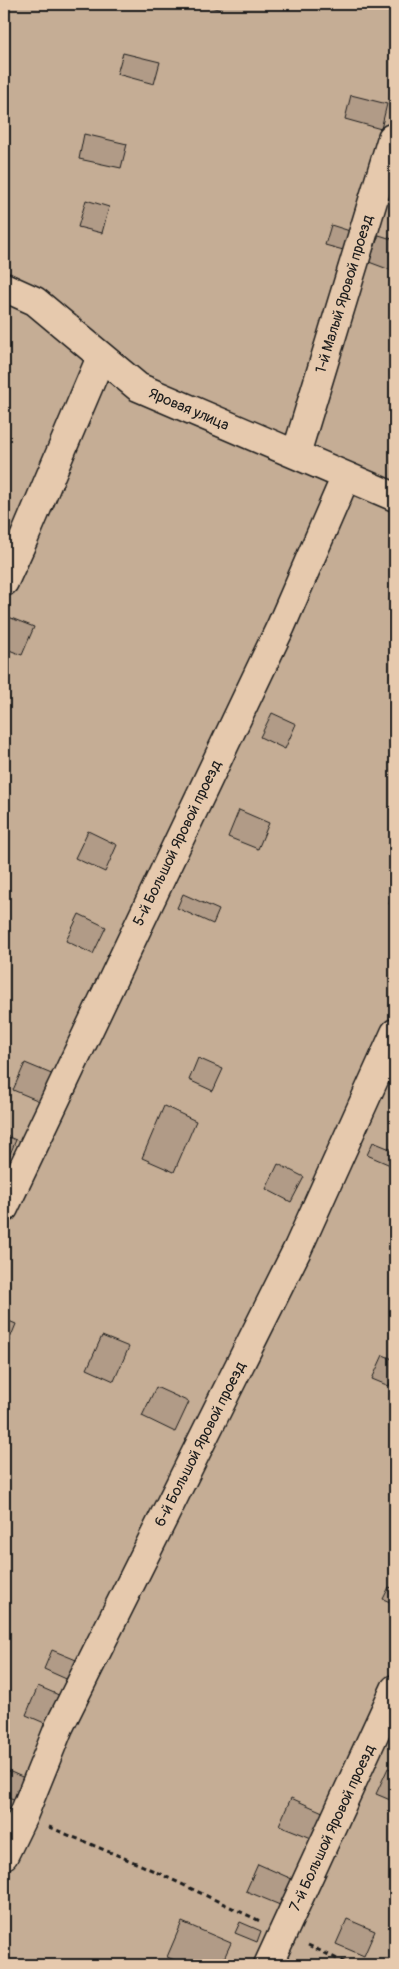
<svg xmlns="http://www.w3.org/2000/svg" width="399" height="1969" viewBox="0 0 399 1969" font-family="Pangolin,sans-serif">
	<rect width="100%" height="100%" fill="#e6c9ad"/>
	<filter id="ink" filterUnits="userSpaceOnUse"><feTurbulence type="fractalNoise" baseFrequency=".02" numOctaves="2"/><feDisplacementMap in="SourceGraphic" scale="10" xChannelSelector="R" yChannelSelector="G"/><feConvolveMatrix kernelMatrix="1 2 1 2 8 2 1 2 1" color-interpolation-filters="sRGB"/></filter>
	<g filter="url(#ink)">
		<path fill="#c5ad95" stroke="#706458" d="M4 4H395V1965H4Z"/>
		<path fill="#b19b87" stroke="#1c1c1c" d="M201 4H223L221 10Z
			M123 53 160 62 154 84 117 74Z
			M351 95 387 104 381 129 345 119Z
			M84 134 127 144 121 168 79 159Z
			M86 200 109 207 102 233 78 227Z
			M331 225 353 232 347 251 325 245Z
			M379 235 395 240V264L393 271 369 262Z
			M6 616 34 627 22 655 4 648V621Z
			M272 713 296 724 285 749 260 737Z
			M239 810 269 823 258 849 228 837Z
			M88 831 117 845 105 872 75 858Z
			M395 889V906L389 904Z
			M183 894 219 910 213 924 177 908Z
			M79 914 106 927 93 954 66 941Z
			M198 1058 223 1069 213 1091 189 1080Z
			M25 1063 54 1075 42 1102 13 1090Z
			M164 1106 196 1121 174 1172 142 1158Z
			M4 1135 16 1140 4 1168Z
			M373 1142 395 1151V1167L367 1155Z
			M278 1164 304 1177 291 1202 266 1189Z
			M4 1319 16 1324 7 1346 4 1344Z
			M102 1336 129 1347 114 1381 87 1369Z
			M383 1355 395 1360V1371L389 1386 372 1379Z
			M156 1387 189 1402 175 1432 142 1416Z
			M389 1587 395 1589V1604L383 1599Z
			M52 1650 81 1662 73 1682 44 1669Z
			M38 1686 68 1699 56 1728 26 1715Z
			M388 1768 395 1771V1802L376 1794Z
			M4 1769 29 1780 20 1802 4 1795Z
			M291 1798 325 1813 314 1839 279 1825Z
			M258 1864 292 1879 280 1905 246 1891Z
			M347 1919 375 1931 364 1956 336 1944Z
			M182 1922 231 1943 221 1965H187L167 1957Z
			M240 1922 261 1931 257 1942 235 1933Z"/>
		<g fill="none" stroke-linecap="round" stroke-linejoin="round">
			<g stroke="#1c1c1c" stroke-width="31">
				<path id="minor" d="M4 287 35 301 138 387 395 497
					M296 454 392 138 395 139
					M4 582 25 536 101 357
					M4 1208 281 626 346 476
					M4 1855 23 1816 59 1727 298 1248 395 1033
					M268 1965 395 1689"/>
			</g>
			<path stroke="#1c1c1c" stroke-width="3" stroke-dasharray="5 4" stroke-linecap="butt" d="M49 1827 141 1865 260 1921
				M308 1945 350 1965"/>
			<use href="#minor" stroke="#e6c9ad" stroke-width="28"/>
		</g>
	</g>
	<g text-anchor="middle" stroke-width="4" stroke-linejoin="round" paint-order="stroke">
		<g font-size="15" fill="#1c1c1c" stroke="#e6c9ad">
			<text transform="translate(344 294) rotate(-73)" y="5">1-й Малый Яровой проезд</text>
			<text transform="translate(189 409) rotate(23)" y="5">Яровая улица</text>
			<text transform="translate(177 843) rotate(-64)" y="5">5-й Большой Яровой проезд</text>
			<text transform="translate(200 1444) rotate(-63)" y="5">6-й Большой Яровой проезд</text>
			<text transform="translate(332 1828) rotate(-65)" y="5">7-й Большой Яровой проезд</text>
		</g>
	</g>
	<rect width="399" height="1969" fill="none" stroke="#e6c9ad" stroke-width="20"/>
	<rect x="10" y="10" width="379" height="1949" fill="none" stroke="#1c1c1c" stroke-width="2" filter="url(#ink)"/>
</svg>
